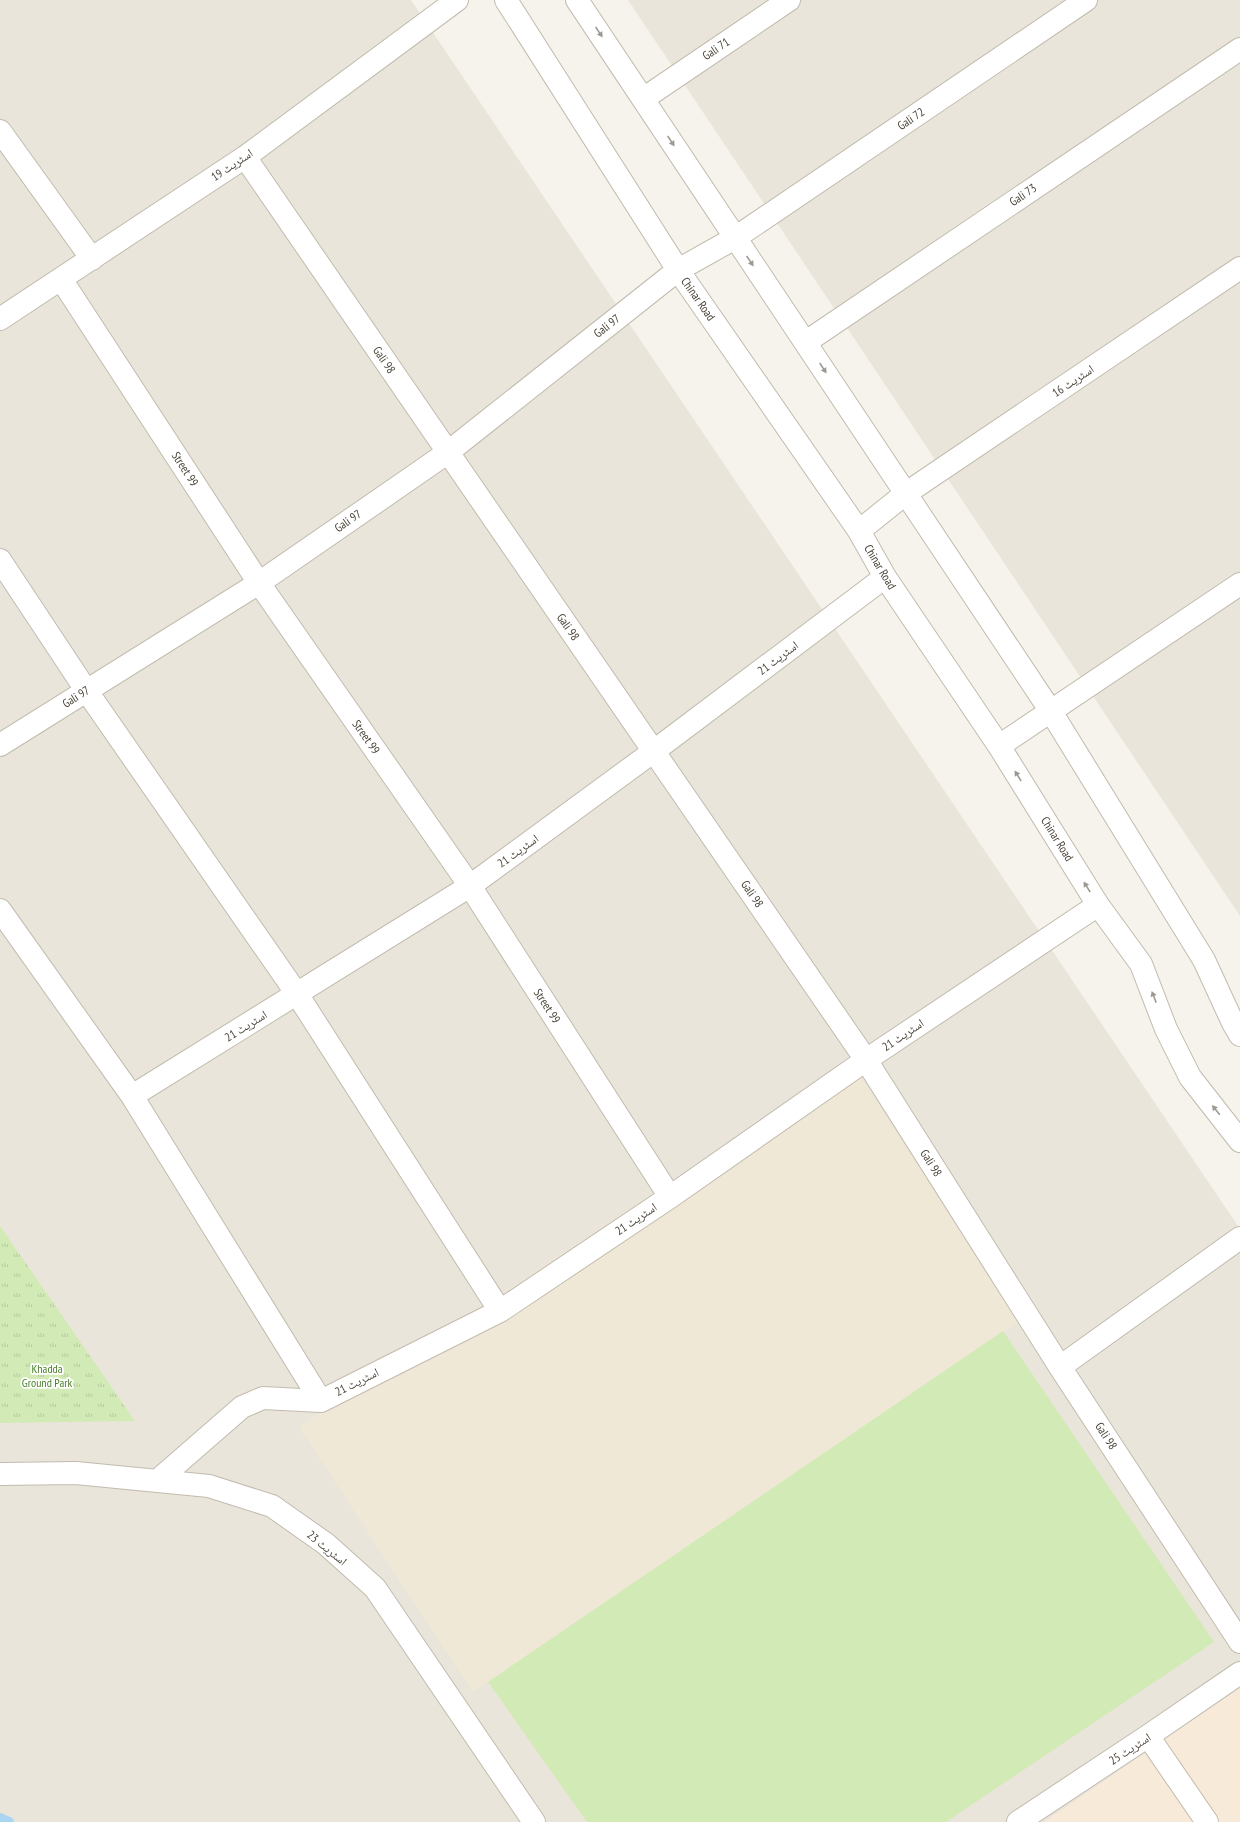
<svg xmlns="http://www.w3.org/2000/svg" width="1240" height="1822" viewBox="0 0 1240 1822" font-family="'PT Sans Narrow','Noto Naskh Arabic',sans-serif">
	<defs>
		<pattern id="grass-tufts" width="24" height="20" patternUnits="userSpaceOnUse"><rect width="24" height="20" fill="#d2eab5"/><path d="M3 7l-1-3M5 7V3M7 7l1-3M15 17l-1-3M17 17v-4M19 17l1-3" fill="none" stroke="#b6ca9c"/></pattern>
	</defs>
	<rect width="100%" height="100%" fill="#f6f3ec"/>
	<path fill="#eae5da" d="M0 0H411L1240 1229V1822H0Z
		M628 0H1240V916Z"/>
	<path fill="#f7ead8" d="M1240 1688V1822H1044Z"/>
	<path fill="#efe8d6" d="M852 1063 1018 1322 473 1692 299 1427Z"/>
	<path fill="url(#grass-tufts)" d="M0 1226 135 1421 0 1423Z"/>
	<path fill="#d2eab5" d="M1003 1331 1214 1642 946 1822H587L488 1682Z"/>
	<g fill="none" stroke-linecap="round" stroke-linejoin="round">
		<path stroke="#a9d4f2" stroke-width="10" d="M0 1818 9 1822"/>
		<g stroke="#c2bbae" stroke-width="24">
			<path id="minor" d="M506 0 678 270 859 531 885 577 999 746 1098 905 1141 964 1166 1029 1190 1077 1240 1141
				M577 0 1050 710 1204 960 1233 1023 1240 1035
				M643 99 789 0
				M0 131 92 259
				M245 157 866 1060 1060 1367 1240 1642
				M61 279 259 583 470 886 670 1197
				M0 319 245 157 457 0
				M806 342 1240 49
				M859 531 905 494 1240 268
				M0 560 86 690 297 994 500 1311
				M0 745 259 583 447 453 678 270 735 238 1086 0
				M999 746 1240 584
				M0 910 132 1096 321 1401
				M132 1096 470 886 654 751 885 577
				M1060 1367 1240 1238
				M0 1474 76 1473 209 1486 272 1506 326 1544 375 1588 534 1822
				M157 1481 242 1407 263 1398 321 1401 500 1311 670 1197 866 1060 1098 905
				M1148 1736 1207 1822
				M1018 1822 1148 1736 1240 1673"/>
		</g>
		<use href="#minor" stroke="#fff" stroke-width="22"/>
	</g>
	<defs><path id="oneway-solid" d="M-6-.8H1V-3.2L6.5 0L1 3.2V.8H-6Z"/></defs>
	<g fill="#9c9892">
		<use href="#oneway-solid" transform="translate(599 32) rotate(56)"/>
		<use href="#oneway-solid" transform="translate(671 141) rotate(57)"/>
		<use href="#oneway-solid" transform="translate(750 261) rotate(56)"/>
		<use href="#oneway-solid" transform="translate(823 368) rotate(57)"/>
		<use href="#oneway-solid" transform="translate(1018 776) rotate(-122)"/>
		<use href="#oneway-solid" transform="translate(1087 887) rotate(-122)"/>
		<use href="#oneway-solid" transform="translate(1154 997) rotate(-111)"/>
		<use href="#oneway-solid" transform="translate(1216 1110) rotate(-129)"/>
	</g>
	<g text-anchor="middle" stroke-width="3.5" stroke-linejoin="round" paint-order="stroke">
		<g font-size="12" fill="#4b4439" stroke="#fff">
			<text transform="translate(716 49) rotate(-34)" y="4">Gali 71</text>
			<text transform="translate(911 119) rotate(-34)" y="4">Gali 72</text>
			<text transform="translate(232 165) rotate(-34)" y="4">اسٹریٹ 19</text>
			<text transform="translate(1023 195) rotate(-34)" y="4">Gali 73</text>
			<text transform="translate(698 299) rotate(55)" y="4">Chinar Road</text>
			<text transform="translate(607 326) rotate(-38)" y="4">Gali 97</text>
			<text transform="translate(384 360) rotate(56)" y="4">Gali 98</text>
			<text transform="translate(1073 381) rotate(-34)" y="4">اسٹریٹ 16</text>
			<text transform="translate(185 469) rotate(57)" y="4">Street 99</text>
			<text transform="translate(348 521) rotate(-35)" y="4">Gali 97</text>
			<text transform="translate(880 567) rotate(59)" y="4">Chinar Road</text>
			<text transform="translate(568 627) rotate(55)" y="4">Gali 98</text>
			<text transform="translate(778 658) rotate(-37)" y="4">اسٹریٹ 21</text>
			<text transform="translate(76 697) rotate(-32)" y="4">Gali 97</text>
			<text transform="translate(366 737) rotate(55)" y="4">Street 99</text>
			<text transform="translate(1057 839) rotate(58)" y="4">Chinar Road</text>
			<text transform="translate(518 851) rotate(-36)" y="4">اسٹریٹ 21</text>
			<text transform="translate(752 894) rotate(56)" y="4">Gali 98</text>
			<text transform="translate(547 1006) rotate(57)" y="4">Street 99</text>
			<text transform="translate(246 1026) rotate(-32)" y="4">اسٹریٹ 21</text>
			<text transform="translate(903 1035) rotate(-34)" y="4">اسٹریٹ 21</text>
			<text transform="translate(931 1163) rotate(58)" y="4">Gali 98</text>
			<text transform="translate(636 1219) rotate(-34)" y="4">اسٹریٹ 21</text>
			<text transform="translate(357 1382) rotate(-27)" y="4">اسٹریٹ 21</text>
			<text transform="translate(1106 1436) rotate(57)" y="4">Gali 98</text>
			<text transform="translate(327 1548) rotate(39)" y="4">اسٹریٹ 23</text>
			<text transform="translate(1130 1749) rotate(-33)" y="4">اسٹریٹ 25</text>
		</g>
		<g font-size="12" fill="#4a7f2a" stroke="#fff">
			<text x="47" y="1373">Khadda<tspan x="47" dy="14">Ground Park</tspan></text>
		</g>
	</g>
</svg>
